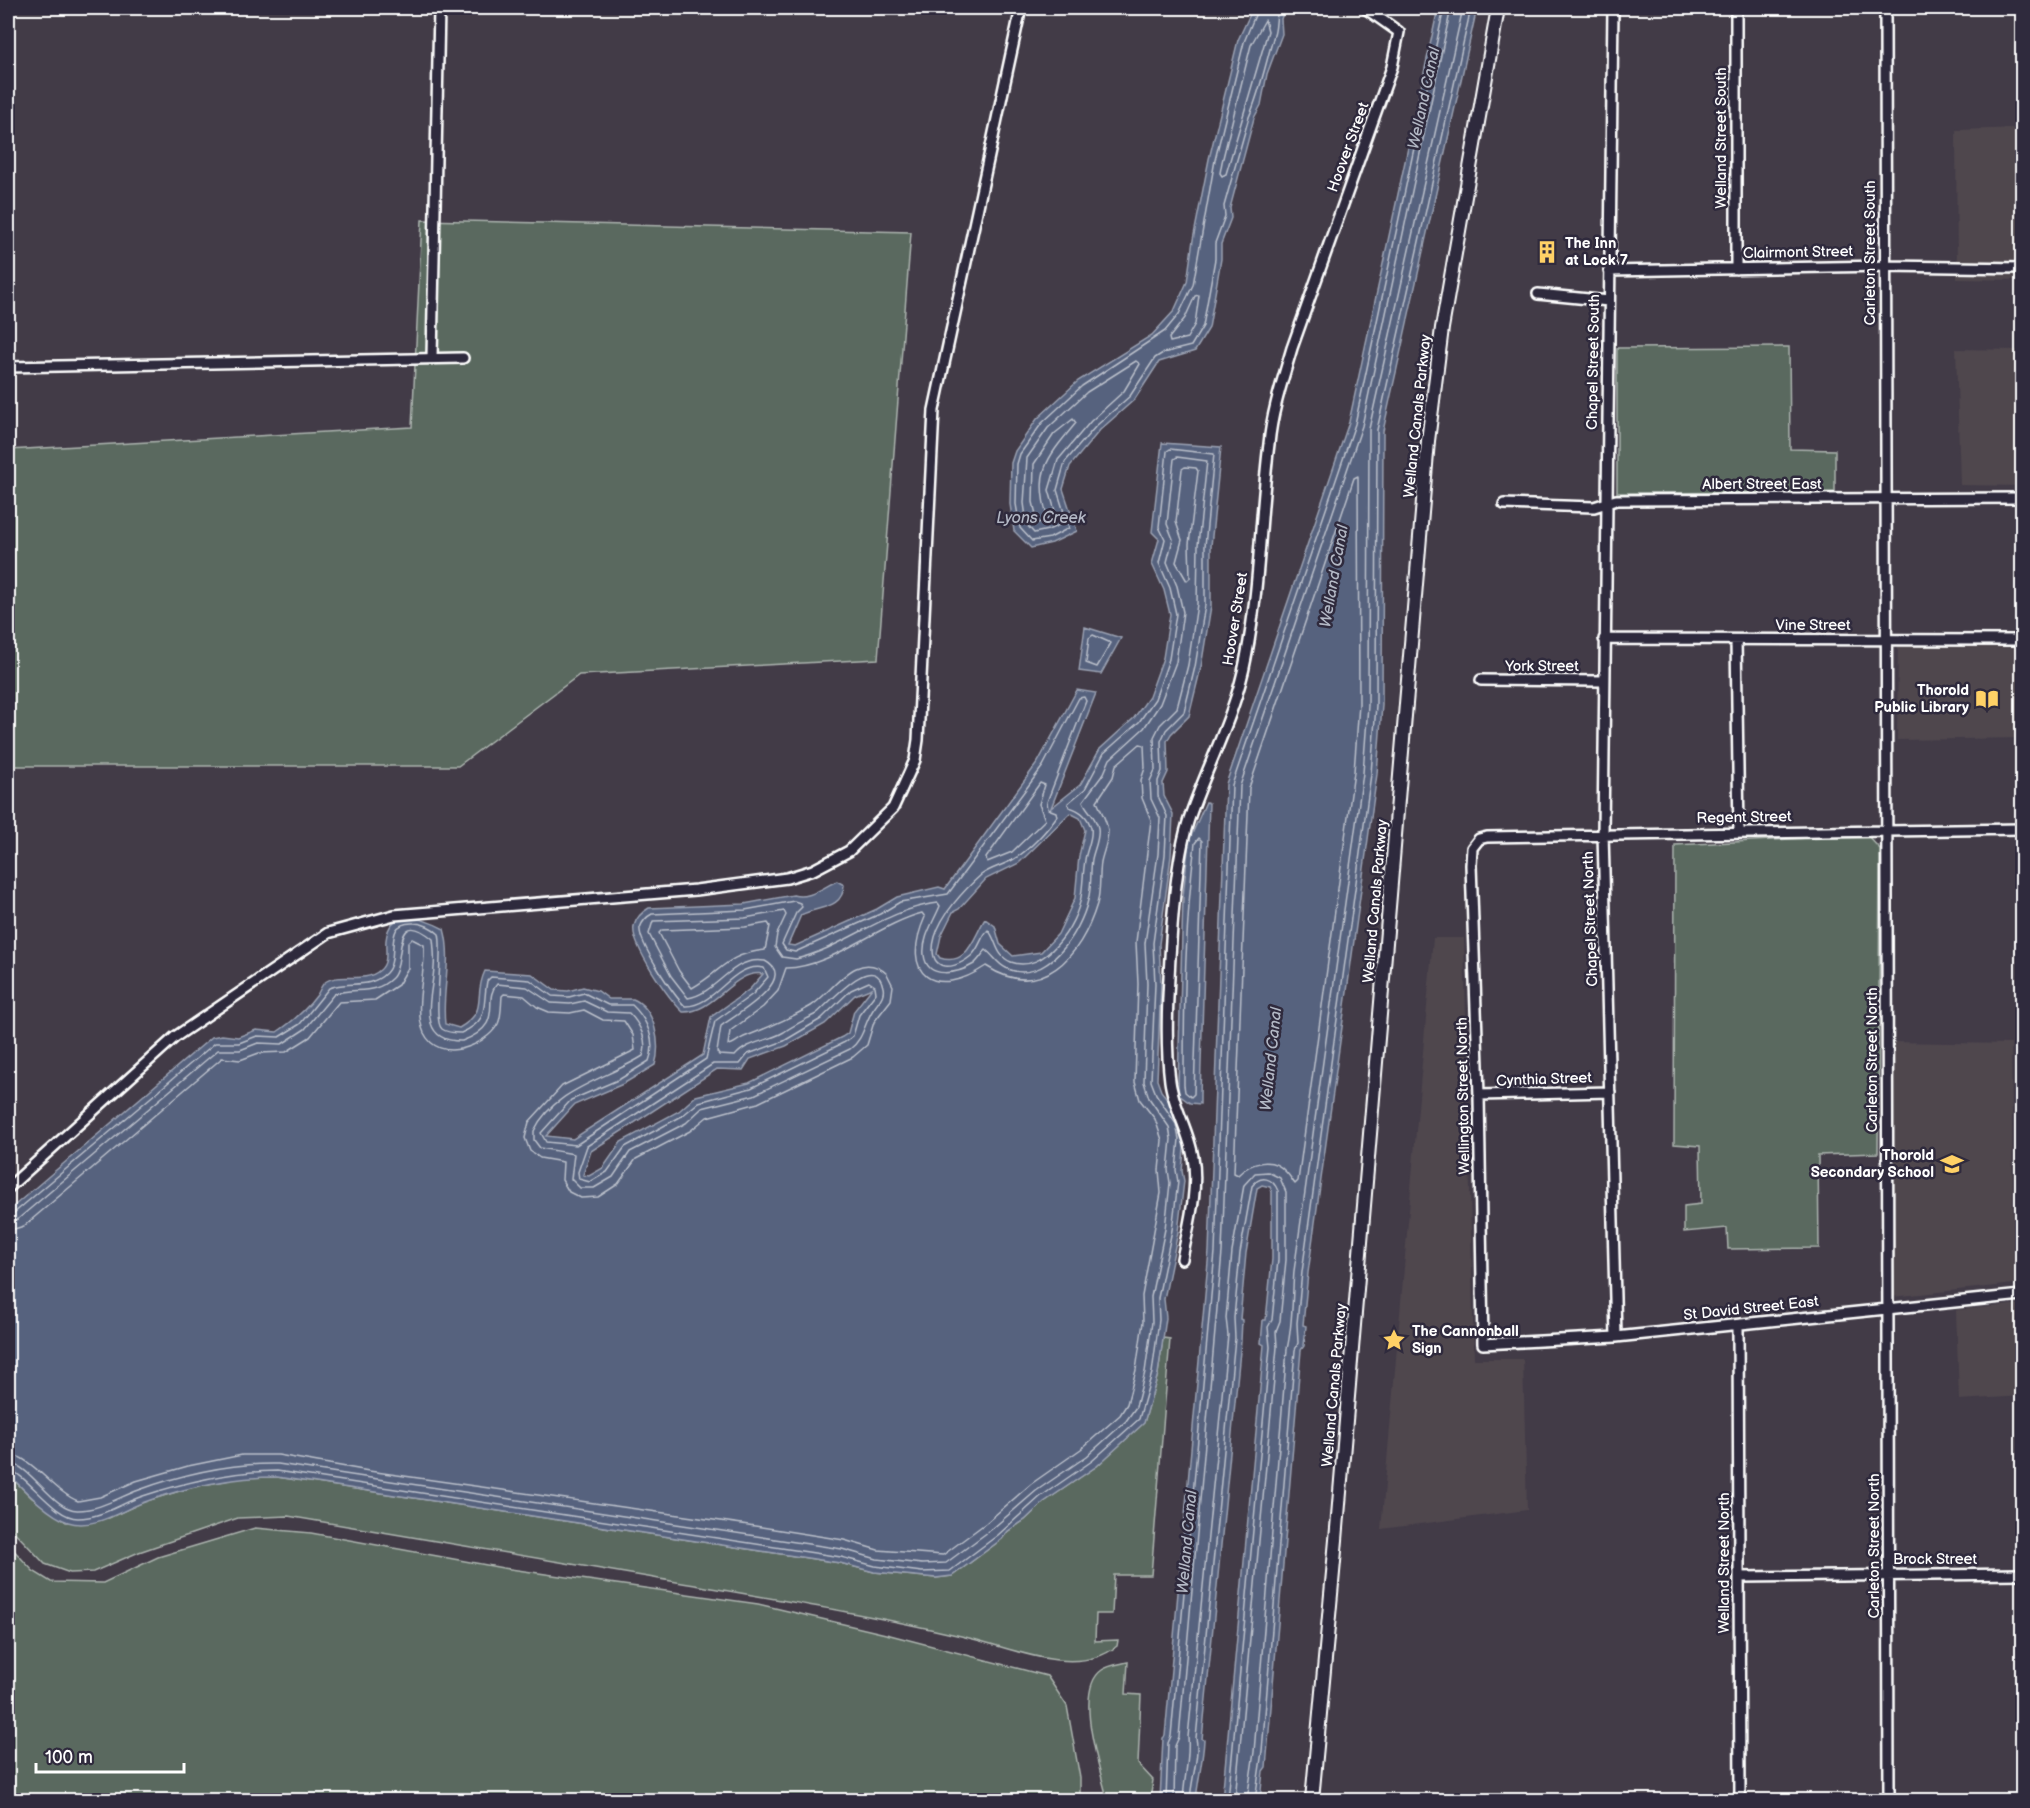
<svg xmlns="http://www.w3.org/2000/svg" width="2030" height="1808" viewBox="0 0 2030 1808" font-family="'Balsamiq Sans',sans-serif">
	<rect width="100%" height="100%" fill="#423b47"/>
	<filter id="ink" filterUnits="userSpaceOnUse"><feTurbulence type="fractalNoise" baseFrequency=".0167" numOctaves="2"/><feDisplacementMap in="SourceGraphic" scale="12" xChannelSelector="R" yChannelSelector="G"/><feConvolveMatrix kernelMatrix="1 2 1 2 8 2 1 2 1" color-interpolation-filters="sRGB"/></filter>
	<g filter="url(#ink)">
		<path fill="#4f474e" d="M2022 128V280L1957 279 1956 130Z
			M1956 349 2022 350V486L1960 485Z
			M1898 642 2020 645 2022 738 1897 740Z
			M1433 938H1464L1474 1359H1523L1527 1510 1381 1529Z
			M1891 1042 2011 1044 2014 1284 1892 1297Z
			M2021 1304 2022 1396 1959 1400 1956 1310Z"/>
		<path fill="#5a695f" stroke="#acb4af" stroke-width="1.5" d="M422 220 911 232 878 659 579 675 458 766H8V450L412 427Z
			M1789 347 1790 449 1835 450V492L1617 493V348Z
			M1867 835 1880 849 1878 1153 1818 1155 1819 1248 1728 1249 1727 1228 1684 1232V1206L1701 1204 1700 1146 1674 1144 1675 845Z
			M1163 1338 1170 1339 1151 1575H1114L1112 1614H1096L1095 1641 1118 1640 1117 1646C1075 1680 1008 1646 961 1636 859 1612 757 1596 654 1578 532 1557 410 1537 288 1516L238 1518 139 1552 93 1572 70 1573 45 1564 8 1525V1474L32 1498 66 1522 109 1518 143 1502 193 1487 245 1477H277L840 1563 874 1572 936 1578 952 1576 1002 1539 1008 1531 1025 1520 1044 1502 1097 1466 1144 1422 1158 1374Z
			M255 1528 311 1533 503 1568 758 1604 890 1635 1047 1676 1067 1706 1080 1778V1800H8V1544L33 1571 51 1582 103 1583 158 1557Z
			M1128 1662 1126 1694 1141 1695 1138 1764 1153 1780 1150 1800H1109L1107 1798C1100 1768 1073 1690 1102 1670 1108 1665 1120 1664 1128 1662Z"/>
		<path fill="#56627e" stroke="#9aa1b2" stroke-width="1.5" fill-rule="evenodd" d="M1253 8H1285L1281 19 1282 34 1267 74 1261 105 1254 118 1230 208 1231 218 1221 244V259L1209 328 1195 351 1159 362 1135 399 1100 430 1070 466 1063 489 1077 531 1052 543 1031 548 1014 531 1010 504 1011 463 1015 451 1037 419 1078 381 1152 335 1174 311 1187 282 1193 240 1209 159 1238 40Z
			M1438 8H1477L1383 431 1382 705 1377 774 1308 1273 1303 1325 1306 1326 1304 1346 1301 1350 1266 1767 1263 1771 1260 1800H1222L1264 1345 1261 1343 1263 1320H1266L1272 1259V1192L1270 1187 1262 1185 1257 1188 1246 1253 1240 1319 1242 1320 1241 1341 1202 1739 1204 1740C1203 1761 1198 1779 1196 1800H1160L1163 1738 1165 1736 1209 1251 1226 784 1349 422Z
			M1162 443 1221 447 1211 546V606L1201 667 1189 716 1171 734 1167 741 1168 772 1163 783 1164 796 1173 814 1171 856 1159 944 1161 984 1157 1080 1161 1091 1173 1106 1185 1138 1182 1171 1184 1181 1178 1232 1164 1299 1166 1318 1158 1374 1144 1423 1097 1466 1044 1502 1025 1520 1008 1531 1002 1539 952 1576 936 1578 874 1572 840 1563 277 1477C248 1477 219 1481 191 1488 175 1492 158 1497 142 1503 120 1511 94 1530 68 1522 49 1516 23 1489 8 1474V1211L212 1037 222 1035 238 1037 256 1030 277 1032C292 1022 306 1010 317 995 319 992 321 986 324 983 338 971 363 985 380 970 389 962 385 950 386 940 390 905 425 919 444 929 453 961 441 992 445 1024L459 1028C490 1010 472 998 485 971L532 974 554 990 568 991 583 987 598 991 609 999H633C656 1009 661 1045 655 1065L623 1084 574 1105 546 1136 573 1139 703 1055 711 1017 750 989 763 974C733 969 715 1013 683 1012 669 999 630 944 634 926 636 918 642 912 649 908L744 904 793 895C809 900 823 887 837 881L844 885C843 910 817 906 801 915L788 945 795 946 877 909 897 897 939 887 945 889 1038 762 1077 690 1096 693 1051 808 1080 785 1100 749 1134 718 1149 697 1163 658 1170 614 1164 590 1152 564 1159 539 1152 532ZM1070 813 1080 818 1085 830 1079 856 1075 898 1058 934 1041 952 1013 956 1000 944 995 926 985 919C974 936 968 967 940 958L937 954 941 936 953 912 959 909 986 879 1019 863ZM872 988 854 1011 848 1033 842 1037 749 1083 696 1096 679 1111 621 1142 603 1168 589 1176 583 1175 591 1151 717 1069 743 1070 750 1059 786 1046 825 1024 855 995Z
			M1085 627 1121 638 1101 674 1079 671Z
			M1206 802 1209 803 1200 1095V1104L1190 1103 1179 1095 1178 1086 1183 896 1189 841Z"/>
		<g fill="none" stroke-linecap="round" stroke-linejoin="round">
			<path stroke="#bbc0cb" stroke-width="1.5" d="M1258 8 1244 42 1215 160 1193 285 1179 314 1165 331 1082 386 1042 423 1020 454 1017 464 1016 504 1020 528 1032 541 1050 538 1069 528 1057 490 1065 462 1096 426 1130 396 1155 358 1163 353 1191 346 1203 326 1215 259V243L1225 216 1224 206 1249 117C1260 92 1266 62 1274 35 1277 26 1275 17 1279 8
				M1265 20 1268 31 1226 174 1222 176 1220 173 1222 162 1251 45Z
				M1199 295 1195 324 1187 338 1170 342 1169 338 1185 318 1195 296Z
				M1136 361 1140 364 1124 391 1091 421 1058 460 1049 490 1059 525 1048 530 1034 533 1027 525 1024 503 1027 458 1048 428 1087 392Z
				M1073 419 1076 423C1047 458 1033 472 1048 519L1038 523 1033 502 1034 464 1054 434Z
				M1185 467 1196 468 1198 471 1189 544 1190 578 1187 581 1176 562 1182 540 1176 522 1182 469Z
				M1358 476 1359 704 1354 772 1298 1181 1295 1184C1292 1180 1290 1176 1286 1172 1272 1156 1251 1162 1238 1175L1234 1173 1249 788 1354 478Z
				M1093 635 1111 643 1097 667 1086 663 1089 638Z
				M1040 783 1045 785 1039 804 1045 820 1012 852 987 862 986 858Z
				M1199 838 1202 841 1194 1094 1191 1097 1185 1092 1184 1085C1184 1004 1185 924 1195 843Z
				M768 923 770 926 765 950C724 955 724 970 692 988L679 971 659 933 662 930 745 927Z
				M869 982 875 986 876 993 859 1015 853 1036 845 1042 751 1088 699 1102 682 1116 625 1147 607 1172 590 1182 579 1179 578 1172 587 1146 713 1064H740L748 1054 784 1041 821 1019 851 990Z
				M8 1214 14 1213 215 1043H239L257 1036 279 1037 300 1024 329 988C348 980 369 990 386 973 401 958 381 921 414 923 423 923 433 928 439 934 444 952 432 1022 442 1029 446 1032 455 1033 461 1033 490 1020 482 1008 487 981L491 977 530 980 552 996 569 997 584 993 608 1005H632C647 1019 657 1042 649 1061L620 1079 571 1100 541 1133 546 1142 576 1145 706 1059 715 1021 753 994 768 977 764 968C732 961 716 1007 685 1006 674 996 638 942 640 928 642 922 646 917 652 914L745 910 794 901 800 903 802 907 796 913 782 944 786 950 795 952 880 914 900 902 948 894 1043 766 1079 698 1084 697 1086 701 1047 802 1048 809 1056 812 1057 816C1047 831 1029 850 1014 859 1004 865 990 868 981 875 964 890 941 915 935 937 926 969 949 974 971 956 979 950 981 936 988 930 997 939 995 956 1011 962 1045 975 1077 924 1081 897 1083 885 1083 872 1085 860 1086 850 1093 839 1091 828 1088 816 1080 810 1069 807L1068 803 1085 789 1104 753 1139 722 1155 699 1169 659 1176 614 1170 588 1159 563 1165 539 1159 527 1167 451 1170 449 1214 454 1205 546V605L1195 667 1184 712 1166 730 1161 741 1162 771 1158 781V796L1167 816 1165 855 1153 943 1155 984 1151 1081 1156 1094 1176 1124 1179 1139 1176 1170 1178 1182 1172 1230 1158 1298 1159 1320 1152 1373 1139 1419 1092 1461 1040 1497 998 1535 950 1571 922 1572 875 1566 841 1557 277 1471C232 1471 186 1482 143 1496 121 1503 102 1518 78 1518 53 1518 26 1472 8 1470
				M8 1222 18 1219 218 1050H240L258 1043 282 1044 305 1029 334 994C355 987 374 996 392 978 406 965 391 904 433 939 434 948 435 958 434 968 432 997 415 1042 462 1041 507 1024 481 1001 497 984L527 987 551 1003 570 1004 584 1001 607 1012 629 1013C639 1023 649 1041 643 1056 606 1079 554 1089 534 1131V1140L540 1148 574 1154 571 1179 580 1188H594L613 1177 630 1152 686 1123 702 1108 754 1095 850 1049C865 1038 864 1021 875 1007 879 1001 885 995 883 987 875 947 825 1008 816 1014 805 1020 794 1025 784 1032 767 1042 748 1041 735 1056L719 1055 717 1052 721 1026C734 1016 800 979 765 961 732 955 718 993 688 998L671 976 649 934 653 921 745 918 784 911 786 915 777 934 775 947 782 957 796 959C846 947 885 909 938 903L940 906C934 921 922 938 924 955 927 981 959 973 974 964 979 960 982 954 986 950 994 956 997 964 1006 968 1046 987 1081 932 1088 900 1092 887 1090 872 1092 859 1094 849 1100 838 1098 828 1096 816 1086 810 1083 801L1104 773 1110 759 1144 728 1160 704 1176 662 1183 612 1177 586 1167 562 1173 539 1167 524 1174 459 1177 457 1207 461 1198 545 1197 604 1188 665 1177 708 1160 725 1154 737 1155 770 1150 781 1151 799 1160 818 1158 854 1145 943 1147 984 1144 1082 1149 1098 1169 1127 1171 1139 1168 1170 1170 1183 1165 1229 1151 1297 1152 1322 1145 1372 1136 1407 1126 1421 1087 1456 1036 1491 992 1529 946 1563 922 1564 877 1559 842 1549 278 1464C231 1463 183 1474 139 1490 119 1497 100 1510 78 1510 53 1511 31 1464 8 1463
				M8 1231 24 1226 222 1058 240 1060 259 1053 286 1052 310 1037 339 1002 375 1000 398 985 408 968V943L412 939 424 945C426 972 413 1008 424 1033 439 1064 485 1047 498 1024 502 1015 501 1005 502 996L504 994 524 996 537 1007 549 1012 570 1013 584 1010 603 1020 624 1021 633 1035 635 1050 562 1086 529 1122 525 1138 530 1151 540 1158 563 1162 562 1180 569 1192 581 1198 598 1197 618 1184 636 1159 690 1131 707 1117 758 1103 853 1057 867 1045 874 1022 891 1000 893 986 887 974C857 946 832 993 811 1006 789 1019 767 1028 744 1037 737 1040 734 1045 728 1045L730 1031 763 1007 778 991 786 968C830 968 879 924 922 913L925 917C899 976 935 1000 986 966 1041 1002 1081 957 1097 904 1101 891 1099 876 1101 862 1103 852 1108 842 1108 831 1107 820 1100 810 1097 801L1113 777 1116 765 1140 744 1144 745 1145 768 1141 780 1142 798 1151 820 1136 942 1138 984 1135 1082 1140 1100 1155 1119 1162 1140 1159 1170 1161 1193 1142 1296 1143 1322 1136 1370 1127 1404 1120 1415 1081 1449 1031 1484 986 1523 943 1555 878 1550 844 1540 742 1524 369 1471 278 1455H242L188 1466 136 1481 100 1497 78 1501C54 1492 31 1455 8 1454
				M1166 1800 1168 1743 1171 1736 1215 1252 1232 785 1355 424 1444 8
				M1174 1800 1175 1746 1179 1737 1222 1252 1240 786 1362 426 1451 8
				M1183 1800C1184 1778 1190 1758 1188 1737L1228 1335 1226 1318 1232 1252 1244 1185 1255 1173 1268 1172 1280 1178 1286 1192V1260L1280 1321 1276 1331 1277 1347 1235 1800
				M1190 1800C1191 1780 1200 1755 1196 1738L1235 1338 1234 1318 1240 1253 1252 1186C1261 1174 1273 1178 1278 1191V1260L1272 1320 1268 1327 1270 1347 1228 1800
				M1247 1800 1254 1752 1287 1349C1293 1325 1292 1297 1294 1271L1363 773 1368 705 1369 429 1463 8
				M1255 1800 1262 1751 1295 1350 1298 1343 1297 1323 1302 1272 1371 774 1376 705 1377 430 1471 8"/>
			<g stroke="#fff" stroke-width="14">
				<path id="minor" d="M1613 8 1603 833 1616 1337
					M1736 8V269
					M1885 8 1889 1800
					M1609 271 1886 266 2022 268
					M1538 294 1609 301
					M432 358 439 8
					M8 367 463 358
					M1504 504 1594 507 1616 500 2022 498
					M1604 639 2022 640
					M1736 640 1739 832
					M1481 680 1603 681
					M2022 829 1487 837 1479 839 1472 848 1471 865 1479 1095 1483 1344 1616 1337 2022 1295
					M1479 1095 1610 1092
					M8 1188 175 1037 328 933 394 915 696 890 787 878 813 870 849 851 893 808 915 760 918 740 934 410 1021 8
					M1182 1259C1188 1227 1199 1190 1193 1157 1189 1131 1173 1106 1170 1081 1166 1049 1167 1011 1169 978 1171 932 1175 859 1190 816 1208 764 1236 713 1246 658 1260 587 1260 515 1269 444 1272 411 1283 379 1292 348L1392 67 1399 32 1365 8
					M1738 1325 1740 1800
					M1739 1577 2022 1574"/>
			</g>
			<g stroke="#fff" stroke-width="16">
				<path id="tertiary" d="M1312 1800 1336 1540 1428 441 1442 328 1498 8"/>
			</g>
			<use href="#minor" stroke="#2f2a3d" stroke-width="9"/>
			<use href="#tertiary" stroke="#2f2a3d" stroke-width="12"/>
		</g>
	</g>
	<defs>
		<g id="building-bare" transform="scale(1.8)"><path d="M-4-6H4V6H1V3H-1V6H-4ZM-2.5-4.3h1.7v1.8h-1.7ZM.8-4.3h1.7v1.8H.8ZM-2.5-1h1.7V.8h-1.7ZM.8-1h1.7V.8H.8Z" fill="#ffd166" stroke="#2f2a3d" stroke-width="2.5" paint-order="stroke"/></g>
		<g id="library-bare" transform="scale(1.8)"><path d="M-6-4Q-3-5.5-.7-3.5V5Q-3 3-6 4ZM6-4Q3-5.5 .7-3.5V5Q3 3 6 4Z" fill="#ffd166" stroke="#2f2a3d" stroke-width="2.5" paint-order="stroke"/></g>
		<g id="school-bare" transform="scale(1.8)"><path d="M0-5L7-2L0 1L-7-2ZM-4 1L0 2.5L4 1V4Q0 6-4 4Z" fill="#ffd166" stroke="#2f2a3d" stroke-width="2.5" paint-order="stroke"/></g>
		<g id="sight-bare" transform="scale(1.8)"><path d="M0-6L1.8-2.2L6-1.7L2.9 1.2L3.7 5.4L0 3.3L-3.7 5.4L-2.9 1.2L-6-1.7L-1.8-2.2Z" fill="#ffd166" stroke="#2f2a3d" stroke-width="2.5" paint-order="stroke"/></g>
	</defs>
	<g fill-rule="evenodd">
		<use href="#building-bare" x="1547" y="252"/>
		<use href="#library-bare" x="1987" y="699"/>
		<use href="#school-bare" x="1952" y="1164"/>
		<use href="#sight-bare" x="1394" y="1340"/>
	</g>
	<g text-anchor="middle" stroke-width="5" stroke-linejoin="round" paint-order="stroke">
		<g font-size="15" fill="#fff" stroke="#2f2a3d">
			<text transform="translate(1721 138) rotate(-90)" y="5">Welland Street South</text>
			<text transform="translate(1348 147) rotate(-70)" y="5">Hoover Street</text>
			<text transform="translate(1798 252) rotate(-1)" y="5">Clairmont Street</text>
			<text transform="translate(1870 253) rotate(-90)" y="5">Carleton Street South</text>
			<text transform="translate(1593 362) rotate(-89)" y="5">Chapel Street South</text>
			<text transform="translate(1417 416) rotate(-84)" y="5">Welland Canals Parkway</text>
			<text x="1762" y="489">Albert Street East</text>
			<text transform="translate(1235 619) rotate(-81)" y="5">Hoover Street</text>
			<text x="1813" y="630">Vine Street</text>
			<text x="1542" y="671">York Street</text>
			<text transform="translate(1744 817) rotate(-1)" y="5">Regent Street</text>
			<text transform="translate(1375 901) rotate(-85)" y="5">Welland Canals Parkway</text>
			<text transform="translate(1590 919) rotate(-92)" y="5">Chapel Street North</text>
			<text transform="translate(1872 1060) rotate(-90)" y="5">Carleton Street North</text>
			<text transform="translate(1544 1079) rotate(-2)" y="5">Cynthia Street</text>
			<text transform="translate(1463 1096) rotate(-91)" y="5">Wellington Street North</text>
			<text transform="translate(1751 1308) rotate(-6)" y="5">St David Street East</text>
			<text transform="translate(1334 1385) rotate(-85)" y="5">Welland Canals Parkway</text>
			<text transform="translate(1874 1546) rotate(-90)" y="5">Carleton Street North</text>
			<text x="1935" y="1564">Brock Street</text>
			<text transform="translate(1724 1563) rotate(-90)" y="5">Welland Street North</text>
		</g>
		<g font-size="15" font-weight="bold" fill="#fff" stroke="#2f2a3d" text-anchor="start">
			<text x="1565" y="248">The Inn<tspan x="1565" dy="17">at Lock 7</tspan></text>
			<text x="1969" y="695" text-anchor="end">Thorold<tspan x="1969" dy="17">Public Library</tspan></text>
			<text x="1934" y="1160" text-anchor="end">Thorold<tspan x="1934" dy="17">Secondary School</tspan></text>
			<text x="1412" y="1336">The Cannonball<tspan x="1412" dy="17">Sign</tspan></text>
		</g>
		<g font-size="16" font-style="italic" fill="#b3b8c5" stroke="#2f2a3d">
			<text transform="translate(1423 98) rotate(-78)" y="6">Welland Canal</text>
			<text x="1041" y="523">Lyons Creek</text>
			<text transform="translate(1333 576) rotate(-80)" y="6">Welland Canal</text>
			<text transform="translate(1270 1059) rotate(-84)" y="6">Welland Canal</text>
			<text transform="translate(1186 1542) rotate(-85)" y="6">Welland Canal</text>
		</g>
	</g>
	<rect width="2030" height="1808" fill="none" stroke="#2f2a3d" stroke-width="30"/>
	<rect x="15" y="15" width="2000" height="1778" fill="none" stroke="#fff" stroke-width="2" filter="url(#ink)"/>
	<path d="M36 1763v9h148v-9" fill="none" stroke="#ffffff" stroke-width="3"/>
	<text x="45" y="1763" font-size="18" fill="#ffffff" stroke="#2f2a3d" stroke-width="4.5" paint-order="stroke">100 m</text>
</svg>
